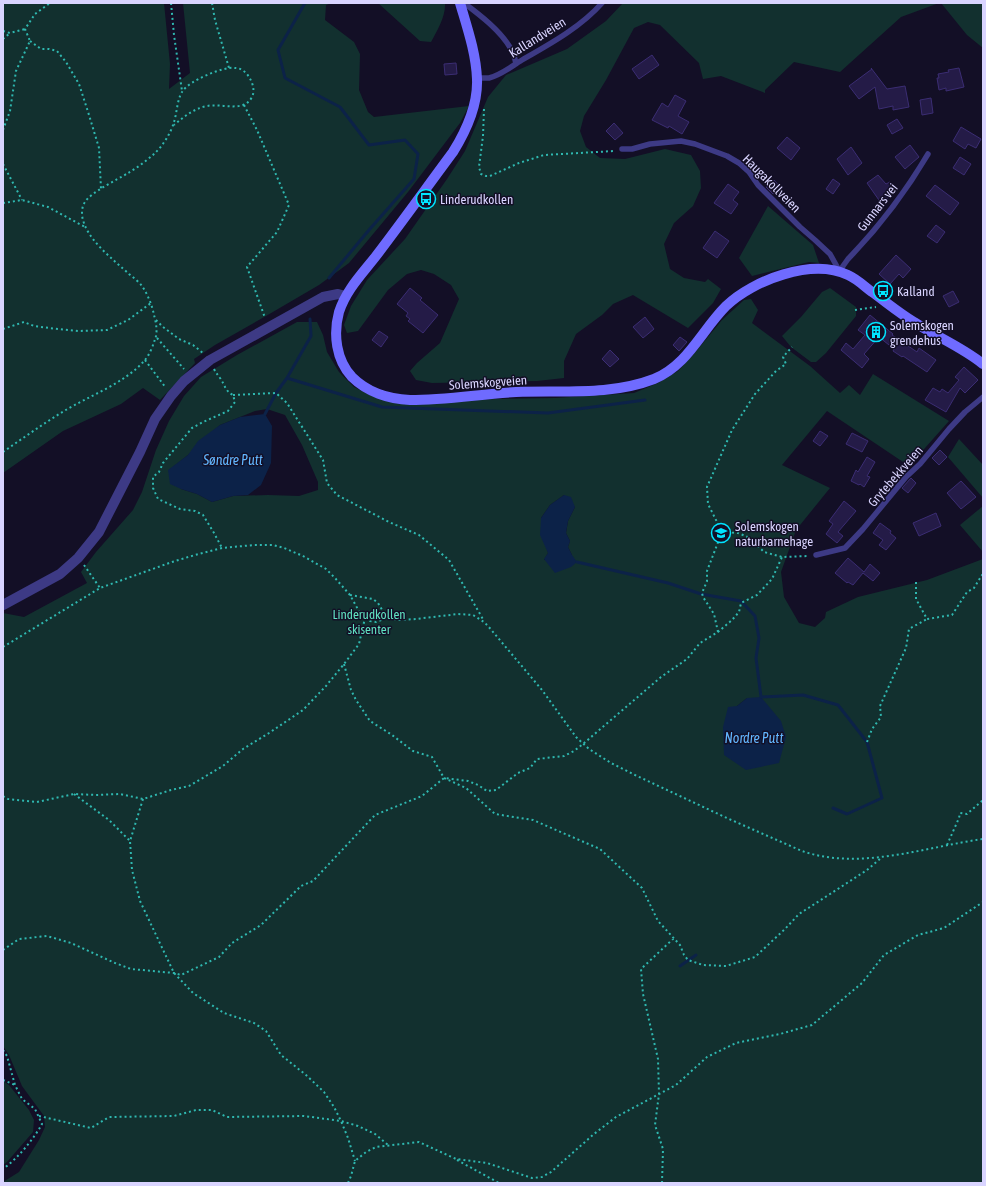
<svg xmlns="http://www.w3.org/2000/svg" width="986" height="1186" viewBox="0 0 986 1186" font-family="'Asap Condensed',sans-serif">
	<rect width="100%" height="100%" fill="#130f26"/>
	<path fill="#12302f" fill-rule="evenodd" d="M3 3H164L170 64 169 89 190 73 183 3H332L326 5 325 20 354 42 360 54 359 90 368 112 374 117 469 106 460 123 408 192 349 263 319 285 266 316 215 345 194 359 195 363 160 400 143 388 121 404 63 431 3 473Z
		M378 3H445C446 16 437 31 431 42L420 41Z
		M623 3H939L901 17 840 72 794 62 765 90V93L721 76 703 79 699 63 660 25 648 22 634 28 606 80 584 116 580 131 586 147 600 158 625 159 665 149 691 155 700 171 701 188 693 206 674 223 664 244 670 269 684 278 705 282 708 279 721 289 713 303 688 328 633 295 613 304 602 315 576 334 564 361V378L537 381 432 383 416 380 410 371 417 363 440 343 459 299 451 285 434 274 421 270 407 274 388 290 358 331 347 333 344 325 351 306 367 280 405 239 447 179 465 151 488 97 506 75 567 49 606 21Z
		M941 3H983V48L967 35Z
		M768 206 813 245 819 263 809 262 752 276 739 258Z
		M830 288 856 307V316L826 353 816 362H811L791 347 782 336 801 317 822 292Z
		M751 299 758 310 752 323 810 366 840 393 849 385 860 395 873 374 949 421 909 466 827 411 782 465 830 488 796 530 781 572 784 597 799 623 815 627 825 618 826 612 858 597 927 580 983 559V1183H3V1182L19 1172 39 1140 45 1127 44 1116 22 1086 9 1055 3 1046V613L24 617 87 583 81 572 96 552 133 510 142 492 156 450 169 421 184 396 201 377 237 355 297 322H317L323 335 327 352 339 372 354 387 372 396 403 404 495 399 555 398 634 393 658 383 678 371 693 355 722 320 744 300ZM267 409 285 415 302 445 318 482V490L299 496 268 495 233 496 212 502 197 494 181 489 169 470 188 455 220 425 255 411ZM564 495 575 507 568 521 566 533 570 541 568 547 572 555 544 560 548 553 541 518 550 505ZM747 698 724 755 737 706Z
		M959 439 983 465V498L948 457Z
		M983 506V552L960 525Z
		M3 1081 9 1085 29 1110 34 1120 33 1132 7 1162 3 1165Z"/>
	<path fill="#0c2248" d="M265 414 272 426 271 463 261 485 248 495 233 496 212 502 197 494 181 489 170 484 168 470 188 455 198 441 220 425 240 417Z
		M564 495 571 497 575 507 568 521 566 533 570 541 568 547 572 555 577 562 571 567 555 573 544 559 548 553 540 535 541 518 550 505Z
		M761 697 781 721 786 737 779 763 746 770 724 755 723 727 728 707 737 706 747 698Z"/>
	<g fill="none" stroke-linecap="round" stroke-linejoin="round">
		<path stroke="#0c2248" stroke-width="3" d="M305 3 278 50 285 78 340 107 369 145 405 140 418 154 414 179 369 230 329 278
			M287 378 382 407 548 413 645 400
			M265 414 276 393 287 378 311 336 310 319
			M577 562 668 583 701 594 741 601 755 616 759 638 756 658 761 697 803 695 838 705 867 742 882 798 847 814 833 808
			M680 966 696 955"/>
	</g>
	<path fill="#241b47" stroke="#3b2d73" d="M652 55 659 65 639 79 632 69Z
		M456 63 457 74 445 75 444 64Z
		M871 68 887 89 905 86 909 107 893 110V106L879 109 875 87 859 99 849 86 872 69Z
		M959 68 964 87 946 91V88L939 90 937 78H939L938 74 949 72 948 70Z
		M675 95 686 101 678 116 689 122 682 134 669 126 668 128 652 120 662 103 668 107Z
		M931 98 933 113 922 115 920 100Z
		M897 119 903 128 892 134 887 125Z
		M614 123 623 133 615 140 606 131Z
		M961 127 981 139 976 148 968 144 965 149 953 141Z
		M787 137 800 148 791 160 777 148Z
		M910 145 919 157 905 169 895 157Z
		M851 147 862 163 848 175 837 159Z
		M960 157 971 164 964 175 953 168Z
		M878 175 886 184 890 182 896 192 881 203 867 183Z
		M833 179 840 184 833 194 826 189Z
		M774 180 781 188 773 194 766 187Z
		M728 184 739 192 733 200 738 204 731 214 714 203Z
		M935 185 959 203 950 215 926 196Z
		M936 225 945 232 937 243 927 236Z
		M715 231 729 241 717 258 703 248Z
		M896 255 911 269 903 278 899 274 890 284 879 274Z
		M410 288 422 298 420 300 438 315 423 333 408 321 410 319 406 316 408 313 397 304Z
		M953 291 959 302 949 307 943 296Z
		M870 315 893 334 892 335 917 352 919 348 936 360 927 372 903 356 902 357 893 351 894 349 879 337 864 354 869 359 862 368 841 350 846 343 853 349 865 335 858 330Z
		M645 317 654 329 643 338 633 327Z
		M379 331 388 337 381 347 372 340Z
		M680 337 687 342 679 351 673 345Z
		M610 350 619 359 610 367 602 359Z
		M964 367 978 380 965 393 960 388 946 412 925 400 933 388 940 392 942 389 948 393 959 380 955 377Z
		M820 431 828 436 820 446 813 441Z
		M852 433 868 441 862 452 846 444Z
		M940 450 947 457 939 465 932 458Z
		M867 457 875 462 867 476 870 477 864 487 860 484 859 485 851 481 856 470 858 472Z
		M911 478 916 483 908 493 902 488Z
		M961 481 976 497 961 509 947 493Z
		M844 501 856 511 838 532 843 536 837 543 826 534 833 524 829 521Z
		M936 513 941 526 919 536 913 523Z
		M880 523 891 531 890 533 896 538 886 550 879 545 883 540 873 533Z
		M848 558 864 572 870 564 880 573 873 581 863 573 853 585 848 582 847 583 835 573Z"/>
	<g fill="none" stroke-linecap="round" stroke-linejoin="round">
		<path stroke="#2fb8b0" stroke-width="2" stroke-dasharray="2 3" stroke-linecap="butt" d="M171 3 174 35 182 91
			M212 3 215 20 229 68
			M3 31 10 33 25 29
			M3 39 10 33
			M30 41 41 49H49L57 51 66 62 79 84 89 115 99 148 101 189
			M244 105 257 130 289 205 277 232 247 267 265 318
			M484 109 483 136 479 167 481 174 486 176H490L519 163 544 155 614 151
			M3 130 10 111 16 71 30 41 25 29 35 14 50 3
			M3 164 22 200
			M3 203 22 200 48 207 85 227
			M855 310 876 307
			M156 320 163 327 179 339 193 345 203 353
			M3 329 24 322 34 326 49 328 79 331 107 330 128 320 151 303
			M157 338 184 369
			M145 360 166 388
			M214 369C216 373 218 375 220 378 225 385 225 391 233 395L235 402 228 411 203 422 192 428 163 463 159 472 153 477V488L158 499 180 509 195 511 203 515 214 533 222 548
			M233 395 276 393 287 403 323 460 327 483 337 495 389 522 419 535 449 560 484 621
			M3 452C23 438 43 424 64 411 89 396 125 383 144 361 149 356 153 346 155 339 158 333 156 322 154 315 152 305 148 295 142 286 139 282 134 278 129 274 113 259 85 239 82 215 82 211 82 206 85 202 91 192 117 180 128 173 137 168 146 161 154 154 162 147 171 133 174 122 177 113 177 100 182 92 188 81 224 66 235 68 241 68 246 72 249 77 253 83 255 91 252 97 244 113 222 103 207 106 193 109 185 116 174 125
			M722 532 738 533 750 538 764 552 782 557
			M84 565 100 588
			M916 582V599L927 619 952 615 967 592 974 588 982 575 983 576
			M350 595 373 599 378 603 387 618
			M718 632 714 614 703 597 702 593 707 581V571L722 532 708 504 707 487 732 430 755 394 776 371 786 364 783 357 792 347
			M3 647 100 588 172 562 195 555 222 548 254 545H273L284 548 303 556 326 569 335 578 350 595 360 613 370 621 376 622 387 618 400 620 416 619 458 614 473 615 484 622 488 626 542 690 576 737 589 749 611 763 635 775 729 819 802 851C859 871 925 847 983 839
			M344 664 351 690 356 700 370 721 392 735 413 751 432 757 444 778 466 788 495 814 533 820 600 849 642 888 658 921 680 945 684 955 688 960 703 965 726 966 755 957 785 929 799 914 827 896 867 870 881 858
			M867 742 872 729 881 717 880 706 906 648 909 629 927 619
			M74 794 109 820 130 841
			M3 796 8 799 37 802 74 794 96 795 120 794 143 799 171 790 189 786 223 766 243 749 269 733 303 710 326 686 344 664 359 644 365 618
			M143 799 130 841 132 870 140 901 174 973 193 993 224 1013 254 1023 266 1031 281 1055 306 1075 324 1092 334 1107 341 1121 348 1138 355 1161
			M947 845 959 818 960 813 967 814 983 800
			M3 950 19 939 47 936 71 943 115 963 131 969 174 973 181 975 219 957 232 943 261 925 301 886 313 881 375 815 422 796 444 778 468 781 478 785 487 791 496 790 518 773 530 768 537 759 564 756 574 751 583 744 661 677 687 659 700 643 718 632 732 620 739 612 741 603 757 595 772 579 782 557 808 556
			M3 1050 7 1056 15 1085 22 1099 35 1109 42 1124C33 1140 18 1158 3 1169
			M3 1080 15 1085
			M39 1116 91 1128 109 1117 174 1116 196 1110H212L227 1117 304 1116 341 1121 358 1126 375 1134 388 1145
			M457 1160 499 1183
			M348 1183 351 1176 355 1161 366 1152 376 1147 419 1142 456 1159 487 1163 532 1178 542 1177 551 1172 594 1134 616 1117 676 1085 707 1057 736 1043 780 1034 812 1025 831 1009 862 983 884 955 918 935 944 928 983 902
			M662 1183 663 1149 655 1125 659 1094 658 1059 643 994 641 969 674 938"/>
		<path stroke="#3d3a85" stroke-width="5.5" d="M464 3C480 15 501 31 511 49 514 53 515 59 516 64
			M477 78C481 78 486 78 489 78 501 75 512 66 522 60 550 44 581 27 602 3
			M622 149H632L650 144 681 141 695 144 727 156 739 163 749 172 758 185 800 227 815 240 830 254 840 272
			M840 272 843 266 848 259C879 227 905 193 928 154
			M816 555 845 548 863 529 906 477 920 464 949 429 965 412 983 397"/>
		<path stroke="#3d3a85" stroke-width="10" d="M3 605 60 574 78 558 99 532 140 452 155 419 171 396 184 381 210 360 323 297 338 294 345 296"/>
		<path stroke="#6f6bff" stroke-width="10" d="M460 3C467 27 476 53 477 79 478 104 466 131 453 152 427 187 402 222 376 256 362 274 346 290 339 312 333 334 336 360 352 377 367 392 389 399 410 400 445 400 481 394 516 392 562 390 610 396 654 379 688 365 701 331 726 306 753 280 812 258 848 275 857 279 864 286 872 292 886 302 899 313 914 322 937 337 962 347 983 364"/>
	</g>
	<defs>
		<g id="bus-ring" transform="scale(1)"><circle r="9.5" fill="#130f26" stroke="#00e5ff" stroke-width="1.5"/><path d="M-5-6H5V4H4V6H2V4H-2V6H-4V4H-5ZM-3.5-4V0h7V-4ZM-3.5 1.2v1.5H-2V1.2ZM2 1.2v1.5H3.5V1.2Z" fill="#00e5ff"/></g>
		<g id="building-ring" transform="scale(1)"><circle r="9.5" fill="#130f26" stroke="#00e5ff" stroke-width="1.5"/><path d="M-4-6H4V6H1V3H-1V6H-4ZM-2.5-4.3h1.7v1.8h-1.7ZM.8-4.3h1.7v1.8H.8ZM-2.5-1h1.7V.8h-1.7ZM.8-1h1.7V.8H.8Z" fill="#00e5ff"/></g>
		<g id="school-ring" transform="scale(1)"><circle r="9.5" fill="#130f26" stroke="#00e5ff" stroke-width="1.5"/><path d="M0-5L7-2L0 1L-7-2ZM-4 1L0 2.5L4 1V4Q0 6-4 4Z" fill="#00e5ff"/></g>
	</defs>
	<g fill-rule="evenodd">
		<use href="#bus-ring" x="426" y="199"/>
		<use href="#bus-ring" x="883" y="291"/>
		<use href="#building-ring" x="876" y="332"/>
		<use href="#school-ring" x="721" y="533"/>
	</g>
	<g text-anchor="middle" stroke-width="3" stroke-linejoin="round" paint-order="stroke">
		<g font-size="13" fill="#d9d4ff" stroke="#130f26">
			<text transform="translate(537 37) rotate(-32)" y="5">Kallandveien</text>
			<text transform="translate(772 183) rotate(45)" y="5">Haugakollveien</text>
			<text transform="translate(877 207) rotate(-52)" y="5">Gunnars vei</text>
			<text transform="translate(488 382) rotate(-4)" y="5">Solemskogveien</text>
			<text transform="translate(895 476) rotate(-49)" y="5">Grytebekkveien</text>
		</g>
		<g font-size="13" fill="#d9d4ff" stroke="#130f26" text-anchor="start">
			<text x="440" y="204">Linderudkollen</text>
			<text x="897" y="296">Kalland</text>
			<text x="890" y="330">Solemskogen<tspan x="890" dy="15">grendehus</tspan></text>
			<text x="735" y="531">Solemskogen<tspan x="735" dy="15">naturbarnehage</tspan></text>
		</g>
		<g font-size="13" fill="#5fe0c0" stroke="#130f26">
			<text x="369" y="619">Linderudkollen<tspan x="369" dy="15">skisenter</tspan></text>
		</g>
		<g font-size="14" font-style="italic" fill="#62b6ff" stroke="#130f26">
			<text x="233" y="465">Søndre Putt</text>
			<text x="754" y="743">Nordre Putt</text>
		</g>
	</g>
	<rect width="986" height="1186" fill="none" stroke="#d9d4ff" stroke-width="8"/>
</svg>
